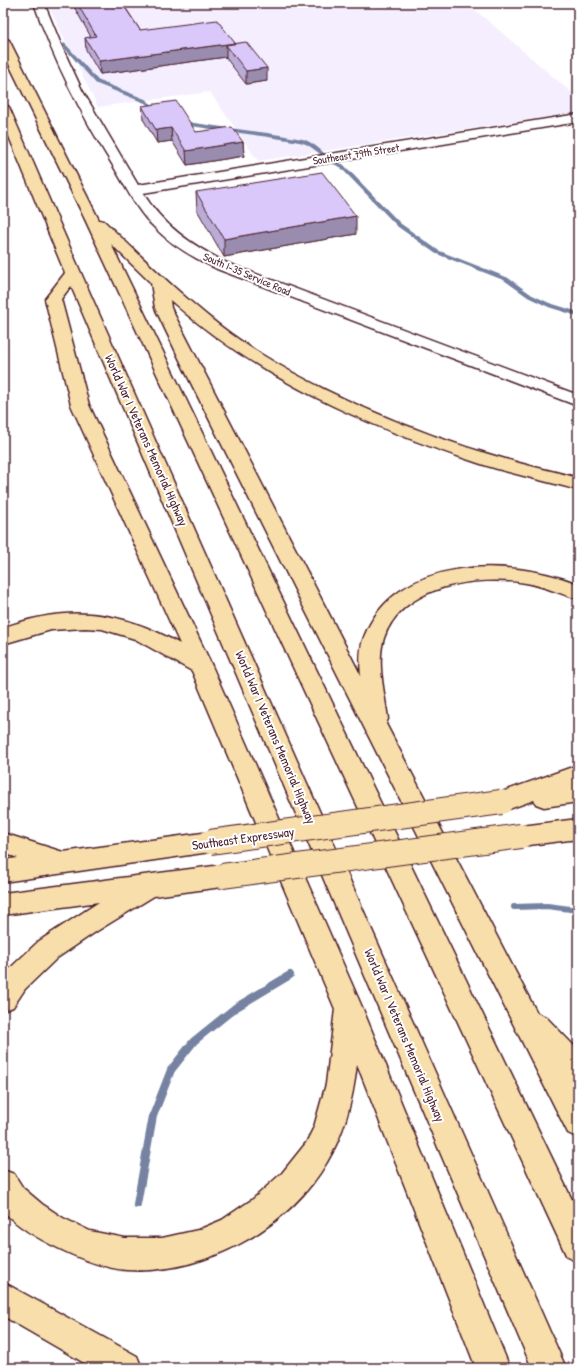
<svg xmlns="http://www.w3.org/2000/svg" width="581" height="1371" viewBox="0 0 581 1371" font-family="'Patrick Hand',sans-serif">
	<rect width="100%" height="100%" fill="#fff"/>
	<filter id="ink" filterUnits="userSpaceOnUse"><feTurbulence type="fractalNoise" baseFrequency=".025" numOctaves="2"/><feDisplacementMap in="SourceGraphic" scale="8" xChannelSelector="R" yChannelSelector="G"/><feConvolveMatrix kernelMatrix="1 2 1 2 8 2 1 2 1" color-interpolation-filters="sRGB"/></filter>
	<g filter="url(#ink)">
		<path fill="#f4eefe" d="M47 3H321L326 8 363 3H366L371 8 406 3H467L578 98V112L258 161 210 92 98 107Z"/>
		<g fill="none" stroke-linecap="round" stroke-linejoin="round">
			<path stroke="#7682a1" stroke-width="3.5" d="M64 45 97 82 145 101 155 109
				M184 123C224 130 263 133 303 141 315 145 322 155 332 161 336 164 340 164 343 167"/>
			<path stroke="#7682a1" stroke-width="4" d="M342 166 399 225 437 252 506 279 530 296 549 305 578 314"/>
			<path stroke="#7682a1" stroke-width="6" d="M514 907 547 906 578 910"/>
			<path stroke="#7682a1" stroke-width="8" d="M137 1204 153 1116 171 1070 194 1041 235 1008 290 975"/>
			<g stroke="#4a1f2b" stroke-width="3">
				<path id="secondary" d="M34 3H44L62 47 82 90 138 185 578 114V122L143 193C163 226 193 246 227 263L578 395V406L217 269C194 258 171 245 154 227 137 211 127 189 115 169 82 116 54 62 34 3Z"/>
			</g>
			<g stroke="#4a1f2b" stroke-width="3">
				<path id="highway" d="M3 37 9 40 99 220 104 221C145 260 185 300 231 334 304 387 415 433 502 458 527 466 553 471 578 478V490C545 481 511 474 478 463 368 427 257 378 170 300L171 308 361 676C360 664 359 649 364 637 396 555 509 557 578 584V599C560 594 544 586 526 583 479 575 402 584 384 638 376 663 385 694 388 719L386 724 537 1013 546 1017 578 1050V1084L572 1081 578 1093V1138L568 1133 190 381 155 308 151 283 111 244 578 1212V1262L567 1257 83 215 3 52Z
					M3 103 9 107 81 273 566 1368H532L71 286 61 299 89 405 212 666 362 1007 510 1368H476L357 1064C353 1099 345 1132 327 1162 288 1229 204 1275 126 1270 103 1268 81 1259 60 1249 39 1239 19 1228 3 1211V1170L14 1174 23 1188 42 1204 63 1218 90 1231 125 1238H162L198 1230 222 1220 253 1199 282 1173 306 1143 314 1127 326 1084 335 1009 192 671 135 639 102 629 85 628 51 630 3 644V628C67 604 121 610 180 644L71 405 45 299 65 273 3 122Z
					M578 765V802L544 807 536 804 534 800 501 812 493 809 489 802 493 795Z
					M578 819V839L521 846 512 843 509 836 512 829 521 826Z
					M210 832 219 835 222 842 219 849 210 852 3 882V860L18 858 3 853V833L63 852Z
					M222 865 231 868 235 876 231 884 222 887 154 896 97 931 57 958 25 989 13 1007 3 1011V976L6 972 39 941 99 902 3 915V893Z
					M3 1282 137 1356 142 1368H93L3 1316Z"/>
			</g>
			<use href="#secondary" fill="#fff" fill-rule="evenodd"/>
			<use href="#highway" fill="#f8deab" fill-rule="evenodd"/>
			<g stroke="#4a1f2b" stroke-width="26" stroke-linecap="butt">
				<path id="highway-bridge" d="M210 842 501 802
					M222 876 521 836"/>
			</g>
			<use href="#highway-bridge" stroke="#f8deab" stroke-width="24"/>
		</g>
		<path fill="#bbacd7" stroke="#4a1f2b" d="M72 3H158L125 7 140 30 235 43V44L267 81 246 84 226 58V57L100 74 86 50 85 38 91 37Z
			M142 106 196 132 243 142 244 156 187 165 172 141 157 143 143 119Z
			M196 192 356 234 224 257 197 210Z"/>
		<path fill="#998caf" stroke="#4a1f2b" d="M118 3H158L119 8Z
			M235 43V56L226 45V57L100 74 99 61Z
			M267 68V81L246 84V71Z
			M171 128 172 141 157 143 156 130Z
			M243 142 244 156 187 165 186 151Z
			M356 216V234L224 257V239Z"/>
		<path fill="#dac8fa" stroke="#4a1f2b" d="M77 3H122L140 30 217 20 235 43 99 61 85 38 96 36Z
			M246 42 267 68 246 71 226 45Z
			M176 101 196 132 232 127 243 142 186 151 171 128 156 130 142 106Z
			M322 172 356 216 224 239 196 192Z"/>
	</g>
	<g text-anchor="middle" stroke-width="4" stroke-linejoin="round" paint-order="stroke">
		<g font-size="11" fill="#4a1f2b" stroke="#fff">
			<text transform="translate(356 154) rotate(-9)" y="4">Southeast 79th Street</text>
			<text transform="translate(247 274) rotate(23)" y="4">South I-35 Service Road</text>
		</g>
		<g font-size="13" fill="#4a1f2b" stroke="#fff">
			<text transform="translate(147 440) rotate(66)" y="5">World War I Veterans Memorial Highway</text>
			<text transform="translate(276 737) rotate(67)" y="5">World War I Veterans Memorial Highway</text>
			<text transform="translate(243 838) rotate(-8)" y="5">Southeast Expressway</text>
			<text transform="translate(405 1035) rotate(67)" y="5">World War I Veterans Memorial Highway</text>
		</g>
	</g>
	<rect width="581" height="1371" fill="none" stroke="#fff" stroke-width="16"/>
	<rect x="8" y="8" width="565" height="1355" fill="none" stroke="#4a1f2b" stroke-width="1.5" filter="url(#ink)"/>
</svg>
